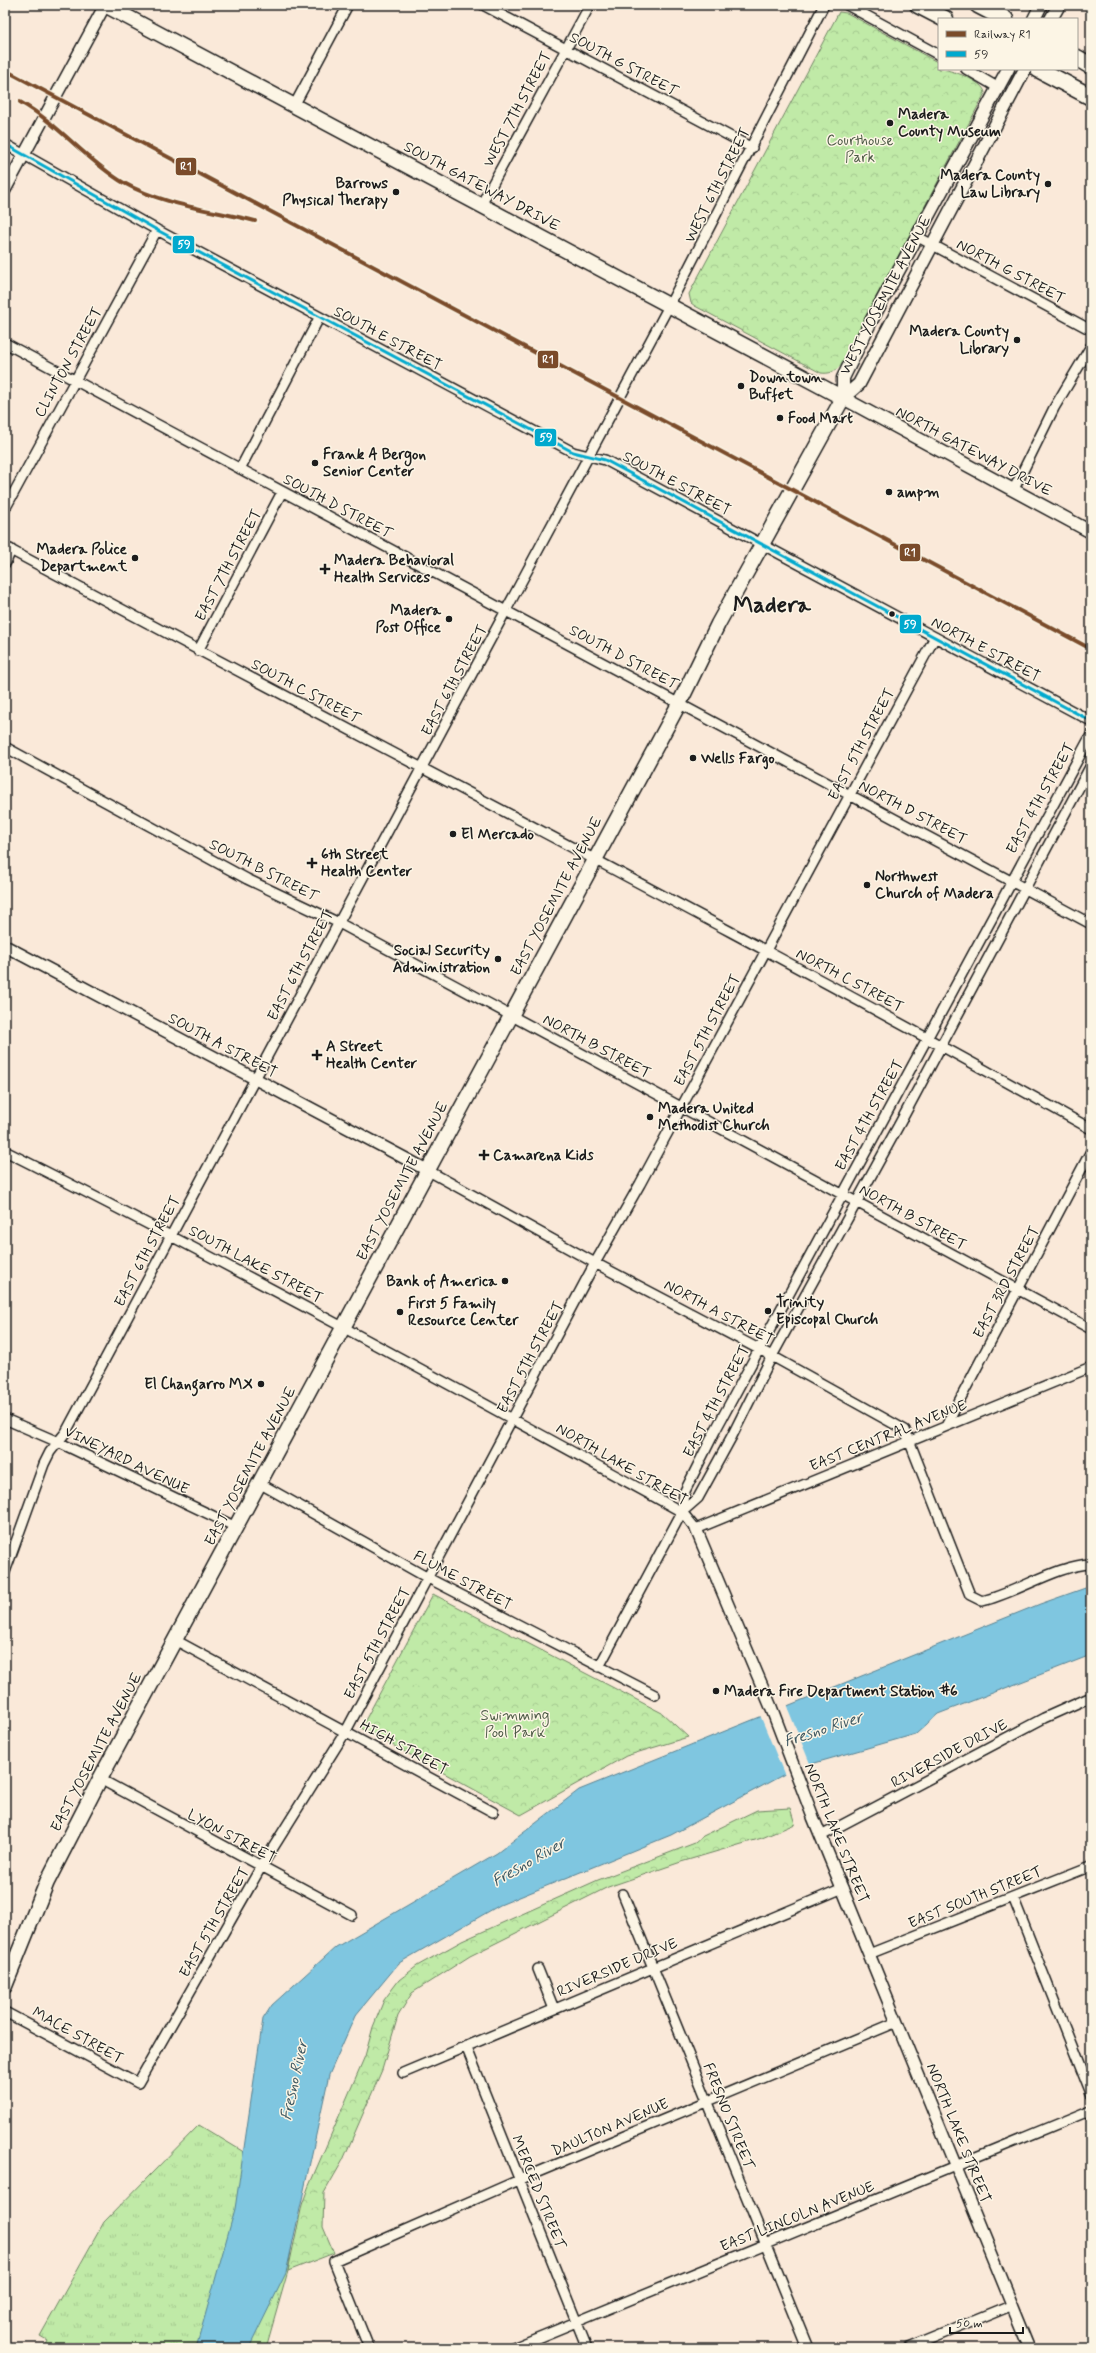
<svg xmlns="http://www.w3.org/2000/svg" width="1096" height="2353" viewBox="0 0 1096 2353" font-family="Mynerve,sans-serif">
	<defs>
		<pattern id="grass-tufts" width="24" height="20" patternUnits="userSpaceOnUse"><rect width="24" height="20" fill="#c0eaa7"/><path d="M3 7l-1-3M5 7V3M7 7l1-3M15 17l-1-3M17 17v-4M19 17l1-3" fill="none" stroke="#a4c88f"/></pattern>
		<pattern id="forest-crowns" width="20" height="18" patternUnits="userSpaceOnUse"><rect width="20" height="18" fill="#c0eaa7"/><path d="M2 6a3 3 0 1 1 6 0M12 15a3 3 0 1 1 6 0" fill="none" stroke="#a4c88f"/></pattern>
	</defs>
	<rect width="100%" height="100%" fill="#fae9d9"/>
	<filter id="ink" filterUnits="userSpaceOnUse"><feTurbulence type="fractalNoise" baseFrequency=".025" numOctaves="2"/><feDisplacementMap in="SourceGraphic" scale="8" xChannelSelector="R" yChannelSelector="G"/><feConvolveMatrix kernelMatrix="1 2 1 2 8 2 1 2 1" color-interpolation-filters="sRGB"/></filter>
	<g filter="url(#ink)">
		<path fill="url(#grass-tufts)" stroke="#6e8362" d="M199 2125 300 2186 288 2271 266 2348H43L47 2340 40 2336 104 2222Z"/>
		<path fill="url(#forest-crowns)" stroke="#6e8362" d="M839 12 847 13 939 63V69C950 69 984 81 985 93L840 366C835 372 829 374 821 373L695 306 691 303 689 294Z
			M433 1594 662 1713 688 1737 626 1756 521 1815 361 1728Z
			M790 1808 795 1824 762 1838 681 1862 608 1887 470 1956 412 1993 398 2016 382 2070 343 2160 324 2193 323 2227 334 2253 288 2271 302 2205 308 2188 365 2056 373 2027 384 2000 399 1980 417 1966 462 1941 598 1880 695 1843 703 1836 757 1810Z"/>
		<path fill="#7fc6e0" stroke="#578292" d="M1091 1586V1655L938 1714 916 1734 794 1769 671 1835 500 1905 399 1963 355 2016 329 2075 286 2273 249 2348H196L235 2209 263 2019 272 2005 336 1947 497 1853 579 1790 1040 1604Z"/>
		<path fill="#fae9d9" d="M786 1704 811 1766 785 1776 760 1715Z"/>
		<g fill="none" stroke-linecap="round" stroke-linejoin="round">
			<g stroke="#1c1c1c" stroke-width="12">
				<path id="minor" d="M483 5 752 148
					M847 5 939 55
					M966 69 997 87
					M295 104 348 5
					M5 144 157 230 573 452 605 460 1091 721
					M481 205 590 5
					M918 237 1091 330
					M5 343 1091 924
					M240 469 319 318
					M1014 489 1054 408 1091 346
					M5 509 157 230
					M5 547C367 741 733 928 1091 1129
					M198 651 282 492
					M5 747 247 879 339 923 681 1107 1091 1329
					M5 1151C234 1266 458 1389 682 1512L696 1529 1091 1367
					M427 1170 595 1263 772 1356 905 1430 970 1595 982 1601C1017 1593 1057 1565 1091 1564
					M5 1419 58 1442 236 1527
					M946 1426 1091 1151
					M259 1483 428 1578 655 1695
					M682 1512 684 1493 715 1431 1091 735
					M5 1572 44 1464 50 1452 66 1432 670 304 824 5
					M175 1640 493 1812
					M599 1667 682 1512 698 1498 732 1436 772 1356 900 1123 1091 765
					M100 1779 352 1915
					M821 1836 1044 1718 1091 1697
					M623 1894 808 2348
					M1013 1897 1091 2094
					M869 1954 1091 1866
					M538 1969 554 2009
					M5 2012 138 2083 261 1867 346 1731 595 1263 640 1184 935 637
					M466 2046 587 2348
					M403 2073 843 1888
					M369 2348 334 2261 519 2180 897 2022
					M513 2348 1091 2110
					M908 2348 1013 2305"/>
			</g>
			<g stroke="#1c1c1c" stroke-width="14">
				<path id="tertiary" d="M5 190 105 5
					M5 562 10 550
					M5 946 427 1170
					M696 1529 771 1707 813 1817 1030 2348"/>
			</g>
			<g stroke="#1c1c1c" stroke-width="15">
				<path id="secondary" d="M1034 19 1041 5
					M1051 19 1059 5
					M843 398 859 384 1025 69
					M843 398V378L870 323 1008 69
					M843 398 1091 532"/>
			</g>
			<g stroke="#1c1c1c" stroke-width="17">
				<path id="primary" d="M5 1986 47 1882 100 1779 680 702 718 624 843 398 105 5"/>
			</g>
			<g stroke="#1c1c1c" stroke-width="19">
				<path id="motorway" d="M918 5 945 19
					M978 5 1005 19
					M1077 58 1091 66
					M1038 69 1091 97"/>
			</g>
			<use href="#minor" stroke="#fcf5e5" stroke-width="9"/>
			<use href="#tertiary" stroke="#fcf5e5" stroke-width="11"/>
			<use href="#secondary" stroke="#fcf5e5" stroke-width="12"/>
			<use href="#primary" stroke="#fcf5e5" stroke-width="14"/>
			<use href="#motorway" stroke="#fcf5e5" stroke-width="16"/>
			<g stroke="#fcf5e5" stroke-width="6">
				<path id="bus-1" d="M5 144 157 230 573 452 605 460 1091 721"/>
			</g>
			<use href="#bus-1" stroke="#00a9ce" stroke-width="3"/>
			<g stroke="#fcf5e5" stroke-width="7">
				<path id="rail-1" d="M5 70 1091 649
					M20 102C59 124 87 161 124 183 163 205 212 210 255 221"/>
			</g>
			<use href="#rail-1" stroke="#7a4b2a" stroke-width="4"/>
		</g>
	</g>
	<g fill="#1c1c1c" stroke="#fcf5e5" stroke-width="1.5">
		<circle cx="890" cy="123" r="4"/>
		<circle cx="1048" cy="184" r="4"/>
		<circle cx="396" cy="192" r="4"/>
		<circle cx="1017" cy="340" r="4"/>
		<circle cx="741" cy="386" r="4"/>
		<circle cx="780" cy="418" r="4"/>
		<circle cx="315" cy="463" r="4"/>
		<circle cx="889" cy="492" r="4"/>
		<circle cx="135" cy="558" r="4"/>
		<path d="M323 563h4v4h4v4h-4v4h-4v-4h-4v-4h4z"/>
		<circle cx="892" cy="614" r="3.5"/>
		<circle cx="449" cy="619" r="4"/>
		<circle cx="693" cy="758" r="4"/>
		<circle cx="453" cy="834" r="4"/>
		<path d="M310 857h4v4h4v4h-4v4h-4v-4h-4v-4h4z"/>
		<circle cx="867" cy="885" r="4"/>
		<circle cx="498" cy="959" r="4"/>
		<path d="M315 1049h4v4h4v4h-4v4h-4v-4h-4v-4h4z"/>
		<circle cx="650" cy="1117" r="4"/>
		<path d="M482 1149h4v4h4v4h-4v4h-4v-4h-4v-4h4z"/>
		<circle cx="505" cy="1281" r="4"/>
		<circle cx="768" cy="1311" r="4"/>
		<circle cx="400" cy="1312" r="4"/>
		<circle cx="261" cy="1384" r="4"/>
		<circle cx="716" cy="1691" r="4"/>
	</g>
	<g text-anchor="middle" stroke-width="3" stroke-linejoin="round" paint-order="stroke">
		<g font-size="15" fill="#1c1c1c" stroke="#fcf5e5">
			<text transform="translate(624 64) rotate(28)" y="5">SOUTH G STREET</text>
			<text transform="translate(517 109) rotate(-62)" y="5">WEST 7TH STREET</text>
			<text transform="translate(717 185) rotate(-63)" y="5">WEST 6TH STREET</text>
			<text transform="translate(482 186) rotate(28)" y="5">SOUTH GATEWAY DRIVE</text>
			<text transform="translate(1011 271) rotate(28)" y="5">NORTH G STREET</text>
			<text transform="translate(885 295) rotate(-62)" y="5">WEST YOSEMITE AVENUE</text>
			<text transform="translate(388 338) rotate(28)" y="5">SOUTH E STREET</text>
			<text transform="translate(68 362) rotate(-61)" y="5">CLINTON STREET</text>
			<text transform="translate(974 451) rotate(28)" y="5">NORTH GATEWAY DRIVE</text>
			<text transform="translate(677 483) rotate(28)" y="5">SOUTH E STREET</text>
			<text transform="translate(338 506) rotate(28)" y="5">SOUTH D STREET</text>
			<text transform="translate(228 565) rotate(-62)" y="5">EAST 7TH STREET</text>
			<text transform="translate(986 649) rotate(28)" y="5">NORTH E STREET</text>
			<text transform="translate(624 657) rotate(28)" y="5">SOUTH D STREET</text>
			<text transform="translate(454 680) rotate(-62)" y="5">EAST 6TH STREET</text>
			<text transform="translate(306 691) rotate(28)" y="5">SOUTH C STREET</text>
			<text transform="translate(861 744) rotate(-62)" y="5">EAST 5TH STREET</text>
			<text transform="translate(1040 798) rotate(-61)" y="5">EAST 4TH STREET</text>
			<text transform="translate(913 812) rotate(28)" y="5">NORTH D STREET</text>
			<text transform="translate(264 870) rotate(27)" y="5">SOUTH B STREET</text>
			<text transform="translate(556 896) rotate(-62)" y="5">EAST YOSEMITE AVENUE</text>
			<text transform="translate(300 965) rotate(-62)" y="5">EAST 6TH STREET</text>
			<text transform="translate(850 980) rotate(28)" y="5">NORTH C STREET</text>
			<text transform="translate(707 1030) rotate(-62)" y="5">EAST 5TH STREET</text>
			<text transform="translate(223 1045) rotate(28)" y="5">SOUTH A STREET</text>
			<text transform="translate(597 1046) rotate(28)" y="5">NORTH B STREET</text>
			<text transform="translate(869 1115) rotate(-61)" y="5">EAST 4TH STREET</text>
			<text transform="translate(402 1181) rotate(-62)" y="5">EAST YOSEMITE AVENUE</text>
			<text transform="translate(913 1217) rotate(29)" y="5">NORTH B STREET</text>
			<text transform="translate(147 1251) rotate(-62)" y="5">EAST 6TH STREET</text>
			<text transform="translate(256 1264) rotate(28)" y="5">SOUTH LAKE STREET</text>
			<text transform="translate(1006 1282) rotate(-62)" y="5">EAST 3RD STREET</text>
			<text transform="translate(719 1312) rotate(28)" y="5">NORTH A STREET</text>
			<text transform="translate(530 1357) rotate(-62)" y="5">EAST 5TH STREET</text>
			<text transform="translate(716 1401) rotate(-62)" y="5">EAST 4TH STREET</text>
			<text transform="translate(888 1435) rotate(-22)" y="5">EAST CENTRAL AVENUE</text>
			<text transform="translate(127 1460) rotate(26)" y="5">VINEYARD AVENUE</text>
			<text transform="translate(622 1464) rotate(30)" y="5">NORTH LAKE STREET</text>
			<text transform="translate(250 1466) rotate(-62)" y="5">EAST YOSEMITE AVENUE</text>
			<text transform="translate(463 1580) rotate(28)" y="5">FLUME STREET</text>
			<text transform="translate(377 1643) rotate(-62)" y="5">EAST 5TH STREET</text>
			<text transform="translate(404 1747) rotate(29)" y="5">HIGH STREET</text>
			<text transform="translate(96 1752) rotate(-62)" y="5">EAST YOSEMITE AVENUE</text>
			<text transform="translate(949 1753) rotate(-28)" y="5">RIVERSIDE DRIVE</text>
			<text transform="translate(837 1833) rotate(68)" y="5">NORTH LAKE STREET</text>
			<text transform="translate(232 1836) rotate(28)" y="5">LYON STREET</text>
			<text transform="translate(975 1897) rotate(-22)" y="5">EAST SOUTH STREET</text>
			<text transform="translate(214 1922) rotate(-60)" y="5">EAST 5TH STREET</text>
			<text transform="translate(617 1967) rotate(-23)" y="5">RIVERSIDE DRIVE</text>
			<text transform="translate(78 2035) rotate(29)" y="5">MACE STREET</text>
			<text transform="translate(729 2116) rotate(68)" y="5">FRESNO STREET</text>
			<text transform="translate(610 2127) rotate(-23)" y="5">DAULTON AVENUE</text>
			<text transform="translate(959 2133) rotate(68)" y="5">NORTH LAKE STREET</text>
			<text transform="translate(539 2192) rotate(68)" y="5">MERCED STREET</text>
			<text transform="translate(797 2216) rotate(-22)" y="5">EAST LINCOLN AVENUE</text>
		</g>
		<g font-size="15" font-weight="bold" fill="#1c1c1c" stroke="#fcf5e5" text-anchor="start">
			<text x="898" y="119">Madera<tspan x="898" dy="17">County Museum</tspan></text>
			<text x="1040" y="180" text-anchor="end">Madera County<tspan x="1040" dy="17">Law Library</tspan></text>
			<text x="388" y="188" text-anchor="end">Barrows<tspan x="388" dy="17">Physical Therapy</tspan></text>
			<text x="1009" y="336" text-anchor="end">Madera County<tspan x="1009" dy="17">Library</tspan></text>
			<text x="749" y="382">Downtown<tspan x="749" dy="17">Buffet</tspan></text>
			<text x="788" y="423">Food Mart</text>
			<text x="323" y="459">Frank A Bergon<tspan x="323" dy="17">Senior Center</tspan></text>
			<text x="897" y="497">ampm</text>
			<text x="127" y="554" text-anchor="end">Madera Police<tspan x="127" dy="17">Department</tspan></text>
			<text x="334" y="565">Madera Behavioral<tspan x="334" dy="17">Health Services</tspan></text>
			<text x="441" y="615" text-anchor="end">Madera<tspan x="441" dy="17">Post Office</tspan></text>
			<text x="701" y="763">Wells Fargo</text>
			<text x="461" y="839">El Mercado</text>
			<text x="321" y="859">6th Street<tspan x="321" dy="17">Health Center</tspan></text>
			<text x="875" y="881">Northwest<tspan x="875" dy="17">Church of Madera</tspan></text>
			<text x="490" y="955" text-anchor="end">Social Security<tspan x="490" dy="17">Administration</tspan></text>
			<text x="326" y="1051">A Street<tspan x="326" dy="17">Health Center</tspan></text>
			<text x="658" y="1113">Madera United<tspan x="658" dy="17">Methodist Church</tspan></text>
			<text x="493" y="1160">Camarena Kids</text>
			<text x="497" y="1286" text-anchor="end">Bank of America</text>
			<text x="776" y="1307">Trinity<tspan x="776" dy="17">Episcopal Church</tspan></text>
			<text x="408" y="1308">First 5 Family<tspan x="408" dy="17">Resource Center</tspan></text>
			<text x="253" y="1389" text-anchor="end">El Changarro MX</text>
			<text x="724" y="1696">Madera Fire Department Station #6</text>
		</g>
		<g font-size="15" fill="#4d5a46" stroke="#fcf5e5">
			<text x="860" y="145">Courthouse<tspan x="860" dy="17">Park</tspan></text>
			<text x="515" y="1720">Swimming<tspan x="515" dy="17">Pool Park</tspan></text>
		</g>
		<g font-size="16" font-style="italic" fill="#3f5861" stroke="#fcf5e5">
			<text transform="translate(823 1728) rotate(-18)" y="6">Fresno River</text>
			<text transform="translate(528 1861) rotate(-30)" y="6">Fresno River</text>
			<text transform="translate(293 2080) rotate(-78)" y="6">Fresno River</text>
		</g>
		<g font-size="23" font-weight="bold" fill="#1c1c1c" stroke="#fcf5e5">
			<text x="772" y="612">Madera</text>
		</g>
	</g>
	<g stroke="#fcf5e5" stroke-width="1.5">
		<rect x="175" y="157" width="22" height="19" rx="4" fill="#7a4b2a"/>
		<rect x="172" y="235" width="23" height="19" rx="4" fill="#00a9ce"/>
		<rect x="537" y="350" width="22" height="19" rx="4" fill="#7a4b2a"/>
		<rect x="534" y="428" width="23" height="19" rx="4" fill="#00a9ce"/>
		<rect x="899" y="543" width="22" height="19" rx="4" fill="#7a4b2a"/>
		<rect x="899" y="614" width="23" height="20" rx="4" fill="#00a9ce"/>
	</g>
	<g font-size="11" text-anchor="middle" font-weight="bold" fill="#fff">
		<text x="186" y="170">R1</text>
		<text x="184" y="248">59</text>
		<text x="548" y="363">R1</text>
		<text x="546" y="441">59</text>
		<text x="910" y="556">R1</text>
		<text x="910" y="628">59</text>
	</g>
	<rect width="1096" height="2353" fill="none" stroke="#fcf5e5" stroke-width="20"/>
	<rect x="10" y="10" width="1076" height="2333" fill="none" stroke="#1c1c1c" stroke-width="1.5" filter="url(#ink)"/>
	<rect x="938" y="18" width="140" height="52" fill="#fcf5e5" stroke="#a29e95"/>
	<rect x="946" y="31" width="20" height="6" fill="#7a4b2a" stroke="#a29e95"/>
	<text x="974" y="38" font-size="12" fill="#1c1c1c">Railway R1</text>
	<rect x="946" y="51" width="20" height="6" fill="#00a9ce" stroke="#a29e95"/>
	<text x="974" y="58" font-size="12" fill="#1c1c1c">59</text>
	<path d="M950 2327v6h73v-6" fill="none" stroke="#1c1c1c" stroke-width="2"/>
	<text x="956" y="2327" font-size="12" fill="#1c1c1c" stroke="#fcf5e5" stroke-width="3" paint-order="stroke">50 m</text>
</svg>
